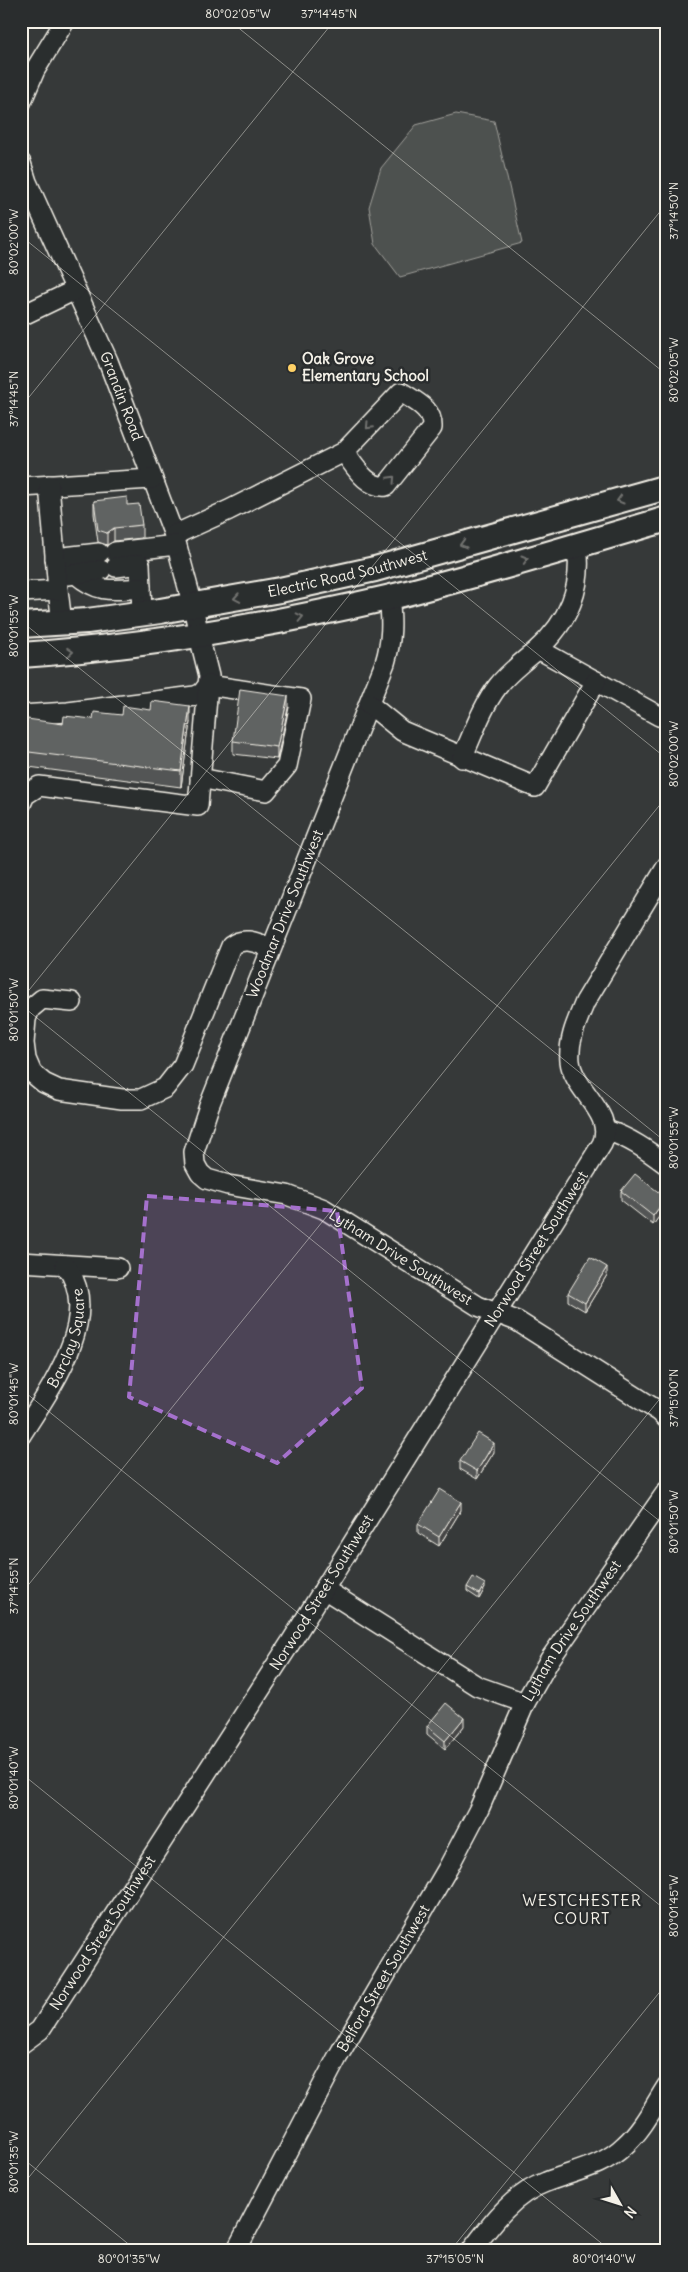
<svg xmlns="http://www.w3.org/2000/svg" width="688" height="2272" viewBox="0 0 688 2272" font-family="Delius,sans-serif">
	<rect width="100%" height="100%" fill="#363939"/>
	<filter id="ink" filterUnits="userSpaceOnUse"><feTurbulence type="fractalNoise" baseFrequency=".02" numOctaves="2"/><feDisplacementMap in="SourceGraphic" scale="10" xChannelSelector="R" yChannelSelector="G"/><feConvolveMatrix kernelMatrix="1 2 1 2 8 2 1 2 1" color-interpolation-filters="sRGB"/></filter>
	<g filter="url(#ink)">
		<path fill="#4e514f" stroke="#a1a19c" d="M456 114 494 121 522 243 400 277 375 244 369 207 381 168 416 125Z"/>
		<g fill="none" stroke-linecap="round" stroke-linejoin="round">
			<g stroke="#f4f1e8" stroke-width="22">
				<g id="minor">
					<path d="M21 103 35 70 65 21"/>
					<path id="s1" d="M21 163 27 182 108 361 174 535 193 606 199 636 209 676 208 685 202 693 195 696 68 712 21 715"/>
					<path d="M21 316 75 290"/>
					<path d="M21 487 152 479"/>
					<path d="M174 535 229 510 344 452 401 392C416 402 433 408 432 428L386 486C366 488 355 466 344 452"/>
					<path d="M115 552 176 545"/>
					<path d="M55 558 99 553"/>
					<path d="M116 567 140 564 142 613"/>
					<path d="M76 574C99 594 113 590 141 588"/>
					<path d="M68 575 101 570"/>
					<path d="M58 590 62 623"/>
					<path d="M21 592 58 590 49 485"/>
					<path id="s2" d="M389 597C392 621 392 640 385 663L209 1106 194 1152 195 1164 200 1173 207 1179 228 1185 287 1195 324 1209 478 1306 517 1321 660 1412 667 1419"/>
					<path d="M538 649 659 716 667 718"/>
					<path d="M369 704 402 731 535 787 596 681"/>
					<path d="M462 758C473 734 482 707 498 686 509 672 524 661 537 650 569 621 583 588 577 545"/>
					<path d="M21 804 25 795 39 786 198 806 208 685 301 699 287 766 266 791 200 778"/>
					<path d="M72 1002 42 999 30 1009 26 1019 24 1043 26 1059 32 1073 44 1083 59 1090 122 1099H141L165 1088 183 1065 231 946C244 936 257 943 271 948"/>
					<path d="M606 1130C630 1138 647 1150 667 1165"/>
					<path d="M21 1262 118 1268"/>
					<path id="s3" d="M21 1435C49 1391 105 1315 65 1265"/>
					<path d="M324 1589 477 1686 525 1703"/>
					<path id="s4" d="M21 2044 40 2030 291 1642 602 1144C616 1114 573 1090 570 1061 568 1040 577 1021 585 1002L667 866"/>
					<path id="s5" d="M236 2251 337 2058 448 1868 479 1809 525 1703 550 1659 667 1491"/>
					<path d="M471 2251C492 2223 513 2194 546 2182 574 2171 603 2167 625 2145 643 2129 654 2106 667 2086"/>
				</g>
			</g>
			<g stroke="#f4f1e8" stroke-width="28">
				<g id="major">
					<path id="s6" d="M21 625 87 621 160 611 280 590 375 569 667 487"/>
					<path d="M21 655C145 647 266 626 387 598 481 575 574 546 667 519"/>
				</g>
			</g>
			<use href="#minor" stroke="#2a2d2e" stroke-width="19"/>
			<use href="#major" stroke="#2a2d2e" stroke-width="24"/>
		</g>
		<path fill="#535554" stroke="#f4f1e8" d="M94 501 127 505 142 525V538L114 541 107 545 98 542 94 514Z
			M288 708 277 759 233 754V741Z
			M122 715 190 722 181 787 21 766V727H26L63 724Z
			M621 1191 666 1207 653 1225 621 1200Z
			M607 1275 585 1311 568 1301V1293Z
			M494 1452 477 1479 460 1469V1461Z
			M461 1510 439 1546 418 1533V1524Z
			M467 1587 485 1588 479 1599 467 1591Z
			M427 1726H464L445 1749 427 1734Z"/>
		<path fill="#444545" stroke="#f4f1e8" d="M114 528V541L107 545V533Z
			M288 696V708L277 759V747Z
			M190 706V722L181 787V771Z
			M666 1198V1207L653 1225V1216Z
			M607 1267V1275L585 1311V1303Z
			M494 1443V1452L477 1479V1471Z
			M461 1502V1510L439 1546V1537Z
			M485 1584V1588L479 1599V1594Z
			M464 1718V1726L445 1749V1741Z"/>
		<path fill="#616362" stroke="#f4f1e8" d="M127 497V505L139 504 142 525 114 528 107 533 98 530 94 501Z
			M240 689 288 696 277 747 233 741Z
			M152 701 190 706 181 771 21 751V727H26L27 719 63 724 64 716 93 719 94 712 122 715 123 706 151 710Z
			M635 1174 666 1198 653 1216 621 1191Z
			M590 1257 607 1267 585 1303 568 1293Z
			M478 1433 494 1443 477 1471 460 1461Z
			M440 1489 461 1502 439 1537 418 1524Z
			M473 1577 485 1584 479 1594 467 1587Z
			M446 1703 464 1718 445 1741 427 1726Z"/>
		<defs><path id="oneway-chevron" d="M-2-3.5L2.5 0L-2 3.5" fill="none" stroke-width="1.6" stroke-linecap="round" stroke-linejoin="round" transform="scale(1.25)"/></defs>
		<g stroke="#71726f">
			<use href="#oneway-chevron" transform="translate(369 426) rotate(133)"/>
			<use href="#oneway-chevron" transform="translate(392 479) rotate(-47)"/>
			<use href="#oneway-chevron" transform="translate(620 500) rotate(164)"/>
			<use href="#oneway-chevron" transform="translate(463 544) rotate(164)"/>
			<use href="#oneway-chevron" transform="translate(525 559) rotate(-16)"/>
			<use href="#oneway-chevron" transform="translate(237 598) rotate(170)"/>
			<use href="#oneway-chevron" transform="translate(300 617) rotate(-13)"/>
			<use href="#oneway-chevron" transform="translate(70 652) rotate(-4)"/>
		</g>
	</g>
	<path fill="#a571cd" fill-opacity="0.2" stroke="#a571cd" stroke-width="4" stroke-dasharray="10 6" stroke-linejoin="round" d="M147 1196 337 1211 362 1388 277 1463 129 1397Z"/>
	<path fill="none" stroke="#f4f1e8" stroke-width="1" stroke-opacity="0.45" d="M230 21 667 375M21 236 667 759M21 407 334 21M21 621 667 1143M21 1000 667 203M21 1005 667 1527M21 1389 667 1911M21 1594 667 796M21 1773 611 2251M21 2157 137 2251M21 2187 667 1390M450 2251 667 1983"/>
	<circle fill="#ffd166" stroke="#2a2d2e" stroke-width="2" cx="292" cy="368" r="5"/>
	<g text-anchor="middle" stroke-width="5" stroke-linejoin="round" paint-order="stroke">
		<g font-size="15" font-weight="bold" fill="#f4f1e8" stroke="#2a2d2e" text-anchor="start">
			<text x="302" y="364">Oak Grove<tspan x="302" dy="17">Elementary School</tspan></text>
		</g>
		<g font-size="15" fill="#f4f1e8" stroke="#2a2d2e">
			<text dy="5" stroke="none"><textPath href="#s1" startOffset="254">Grandin Road</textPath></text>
			<text dy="5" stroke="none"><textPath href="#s6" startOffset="331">Electric Road Southwest</textPath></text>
			<text transform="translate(285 914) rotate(-68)" y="5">Woodmar Drive Southwest</text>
			<text dy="5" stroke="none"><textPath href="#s4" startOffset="949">Norwood Street Southwest</textPath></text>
			<text dy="5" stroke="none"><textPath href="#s2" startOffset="835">Lytham Drive Southwest</textPath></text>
			<text dy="5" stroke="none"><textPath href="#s3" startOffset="109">Barclay Square</textPath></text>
			<text dy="5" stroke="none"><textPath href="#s4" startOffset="544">Norwood Street Southwest</textPath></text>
			<text dy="5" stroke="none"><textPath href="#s5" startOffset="706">Lytham Drive Southwest</textPath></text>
			<text dy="5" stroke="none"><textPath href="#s4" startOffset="139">Norwood Street Southwest</textPath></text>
			<text dy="5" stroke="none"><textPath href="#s5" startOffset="310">Belford Street Southwest</textPath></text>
		</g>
		<g font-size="16" letter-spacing="1" fill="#f4f1e8" stroke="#2a2d2e">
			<text x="582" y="1906">WESTCHESTER<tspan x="582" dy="18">COURT</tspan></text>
		</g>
	</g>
	<rect width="688" height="2272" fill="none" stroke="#2a2d2e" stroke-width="55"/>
	<g transform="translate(620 2204) rotate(129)" stroke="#2a2d2e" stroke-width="4" paint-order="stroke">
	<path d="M0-4L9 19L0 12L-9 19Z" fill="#f4f1e8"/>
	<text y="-8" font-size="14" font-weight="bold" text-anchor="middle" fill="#f4f1e8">N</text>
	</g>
	<rect x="28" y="28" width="632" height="2216" fill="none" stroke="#f4f1e8" stroke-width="2"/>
	<g font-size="12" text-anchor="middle" fill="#f4f1e8">
		<text x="238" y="18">80°02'05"W</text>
		<text x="329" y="18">37°14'45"N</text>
		<text transform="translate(674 211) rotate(-90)" y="4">37°14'50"N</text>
		<text transform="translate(14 242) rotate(-90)" y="4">80°02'00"W</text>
		<text transform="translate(674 370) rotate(-90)" y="4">80°02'05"W</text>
		<text transform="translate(14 399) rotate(-90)" y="4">37°14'45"N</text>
		<text transform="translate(14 626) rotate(-90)" y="4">80°01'55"W</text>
		<text transform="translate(674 754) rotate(-90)" y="4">80°02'00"W</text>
		<text transform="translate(14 1010) rotate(-90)" y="4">80°01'50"W</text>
		<text transform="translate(674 1138) rotate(-90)" y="4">80°01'55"W</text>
		<text transform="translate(14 1394) rotate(-90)" y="4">80°01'45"W</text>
		<text transform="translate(674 1398) rotate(-90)" y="4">37°15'00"N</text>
		<text transform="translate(674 1522) rotate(-90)" y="4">80°01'50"W</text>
		<text transform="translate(14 1586) rotate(-90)" y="4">37°14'55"N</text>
		<text transform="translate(14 1778) rotate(-90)" y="4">80°01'40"W</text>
		<text transform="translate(674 1906) rotate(-90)" y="4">80°01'45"W</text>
		<text transform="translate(14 2162) rotate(-90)" y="4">80°01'35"W</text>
		<text x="129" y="2263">80°01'35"W</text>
		<text x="455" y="2263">37°15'05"N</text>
		<text x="604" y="2263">80°01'40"W</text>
	</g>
</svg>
